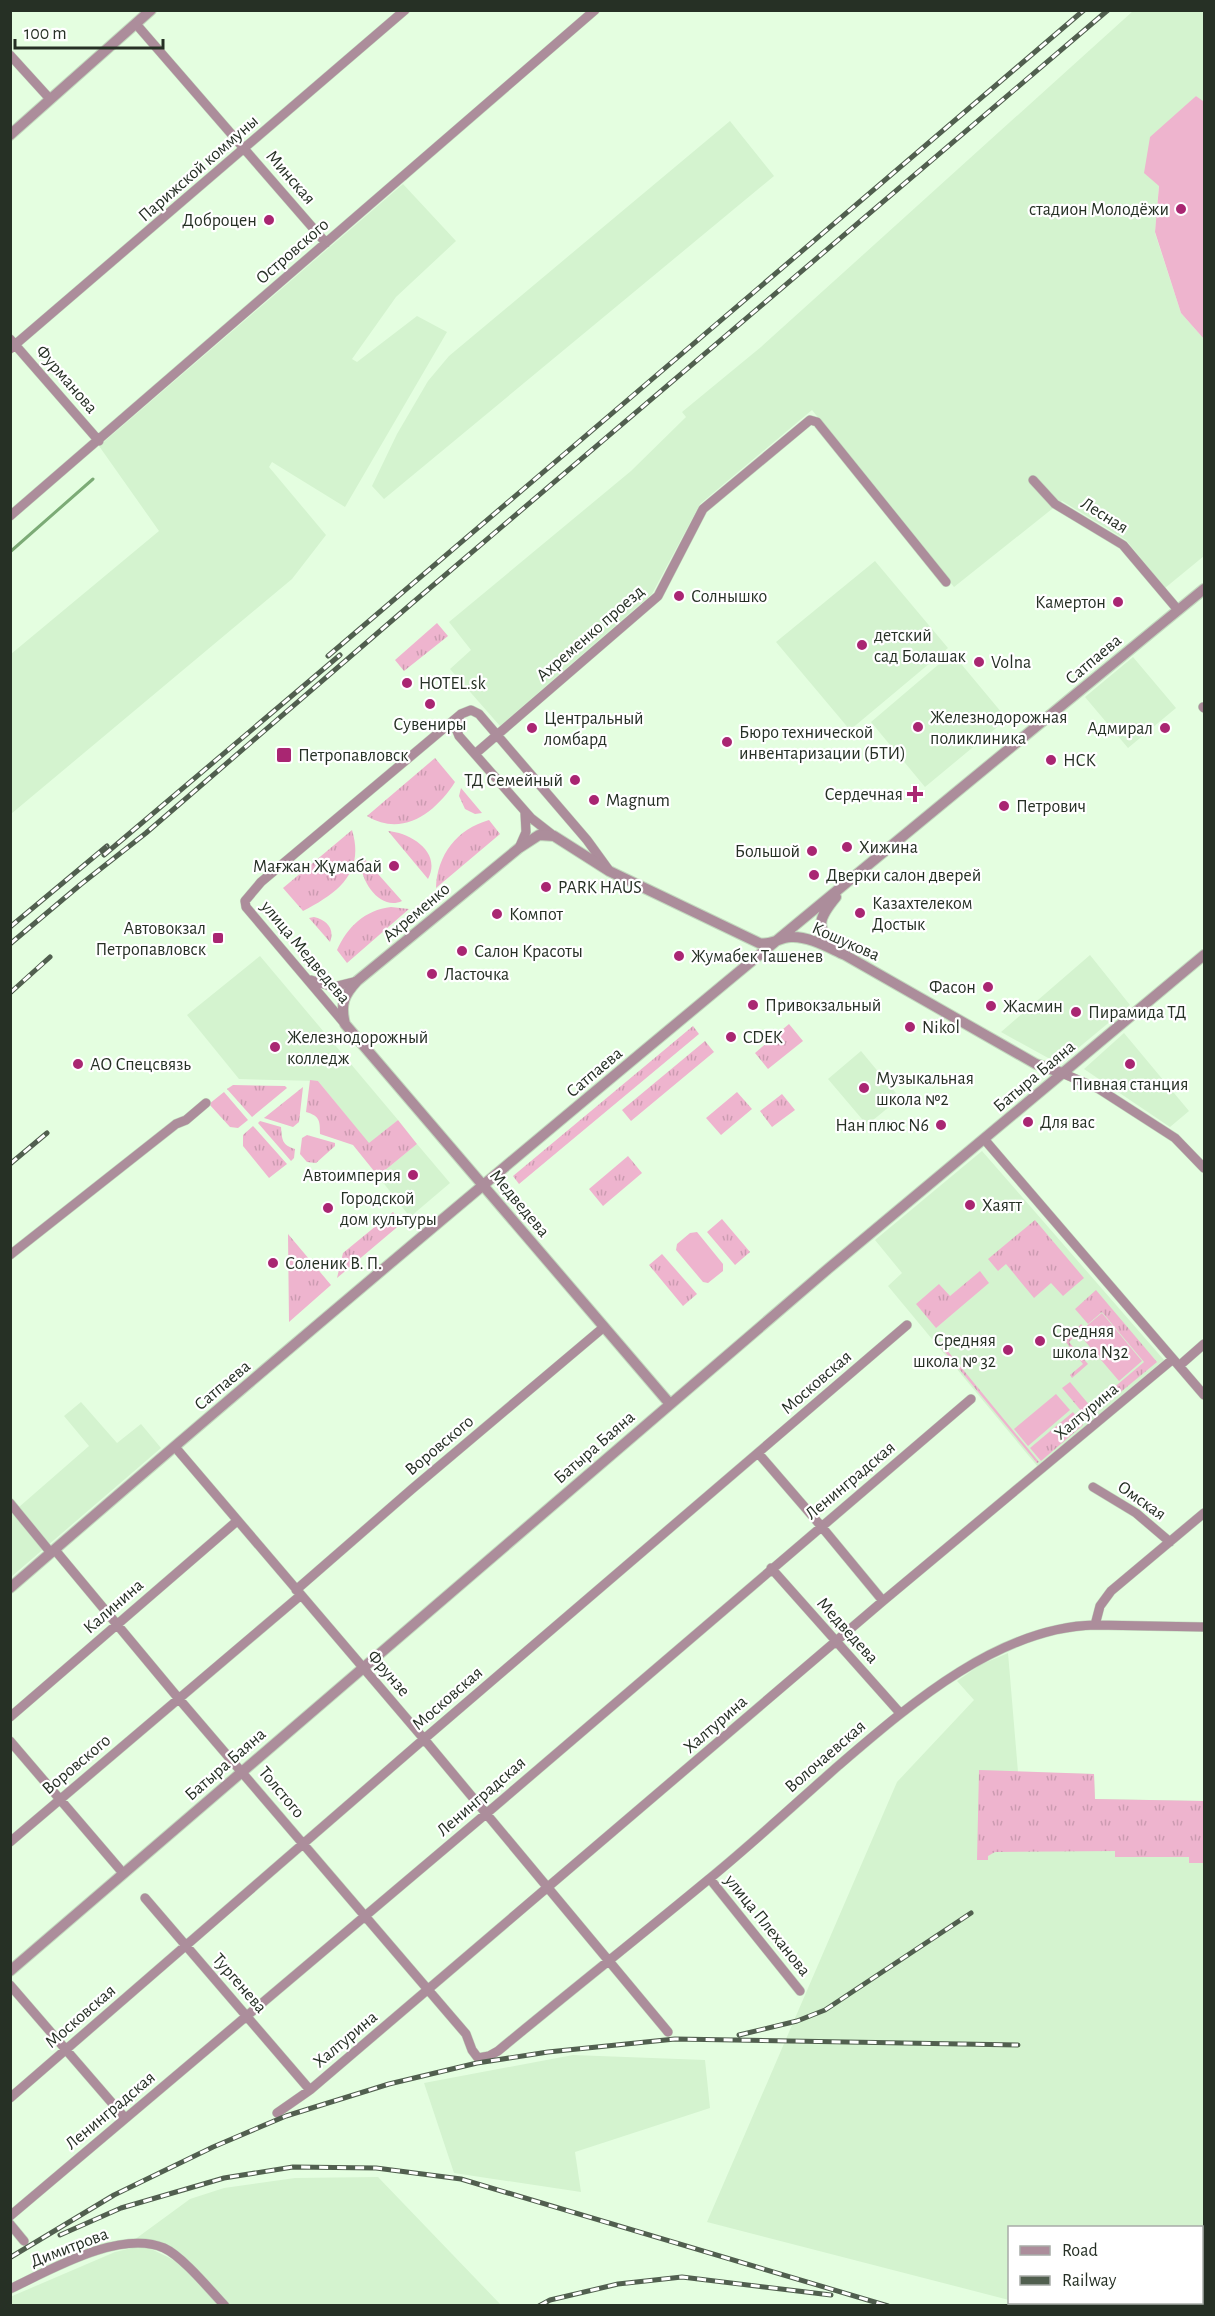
<svg xmlns="http://www.w3.org/2000/svg" width="1215" height="2316" viewBox="0 0 1215 2316" font-family="'Alegreya Sans',sans-serif">
	<defs>
		<pattern id="grass-tufts" width="24" height="20" patternUnits="userSpaceOnUse" patternTransform="scale(1.5)"><rect width="24" height="20" fill="#eeb4ce"/><path d="M3 7l-1-3M5 7V3M7 7l1-3M15 17l-1-3M17 17v-4M19 17l1-3" fill="none" stroke="#cc9bb1"/></pattern>
	</defs>
	<rect width="100%" height="100%" fill="#e4fee0"/>
	<path fill="#d4f3cf" d="M1133 11H1204V100L1203 102 1196 96 1181 112 1159 185 1155 233 1181 313 1204 339V556L1165 588 1126 540 1062 501 954 587 812 410 700 504 652 594 500 726 450 669 471 650 449 622 631 471 686 417 682 412 761 347Z
		M730 121 774 176 384 499 372 486 397 434 428 381 449 356Z
		M403 184 456 241 396 297 352 359 357 362 417 316 447 332 345 507 272 462 269 467 326 535 292 579 11 814V654L159 531 99 446Z
		M875 561 948 648 850 730 776 642Z
		M952 653 1007 719 925 787 871 722Z
		M1133 657 1176 708 1128 748 1085 697Z
		M1090 955 1130 1005 1059 1064 1001 1032Z
		M260 956 398 1120 369 1144 318 1081 239 1079 187 1015Z
		M1124 1033 1189 1111 1170 1127 1084 1069Z
		M861 1051 900 1098 867 1125 828 1079Z
		M417 1144 450 1183 410 1217 378 1176Z
		M982 1151 1164 1360 1038 1467 888 1286 902 1273 875 1240Z
		M81 1402 117 1443 141 1424 161 1448 11 1577V1514L89 1446 64 1416Z
		M1008 1653 1018 1772 1094 1774 1095 1799 1204 1801V2305L1032 2306 1020 2303 1202 2302V2228H1010L1009 2300 707 2222 897 1782 974 1700 957 1681 980 1665Z
		M573 2055 705 2060 710 2108 575 2152 581 2192 454 2173 424 2083Z
		M378 2177 501 2305H229L166 2245 149 2239 134 2240 190 2199 224 2188 295 2178Z
		M132 2248H149L176 2261 221 2305 11 2306 10 2297 115 2252Z"/>
	<path fill="url(#grass-tufts)" d="M437 623 448 636 404 671 395 660Z
		M435 758 455 782C436 812 403 838 367 816Z
		M461 788 482 813 475 814 465 809 459 796Z
		M489 820 500 834 436 888C437 855 457 829 489 820Z
		M352 830C365 873 338 893 303 911L283 888Z
		M388 831C411 833 442 852 428 879Z
		M362 856 402 901C379 912 356 876 362 856Z
		M391 907 409 909 347 963 337 950C347 927 365 910 391 907Z
		M314 917C327 920 335 929 330 942L309 918Z
		M789 1024 803 1041 768 1069 755 1053Z
		M693 1026 699 1034 519 1184 513 1176Z
		M705 1041 714 1052 631 1121 622 1110Z
		M310 1080 318 1081 369 1143 398 1120 417 1144 378 1176 353 1145 320 1134C320 1121 320 1116 306 1112Z
		M233 1085 285 1086 287 1088 252 1117 227 1089Z
		M303 1087 299 1122 293 1127 264 1118Z
		M224 1092 248 1120 238 1128 230 1127 209 1104Z
		M737 1092 752 1109 721 1135 706 1118Z
		M782 1094 795 1110 772 1127 760 1111Z
		M260 1121 281 1127C282 1140 282 1145 295 1149L294 1158 291 1161 258 1123Z
		M253 1126 287 1164 269 1178 243 1146V1135Z
		M307 1135 335 1143V1146L316 1163 307 1162 300 1154 302 1138Z
		M628 1156 642 1173 603 1206 589 1189Z
		M393 1212 402 1223 337 1278 343 1253Z
		M722 1219 750 1252 735 1265 707 1232Z
		M1035 1220 1084 1278 1063 1296 1051 1283 1034 1298 1006 1264 998 1271 988 1259Z
		M288 1234 331 1285 289 1322Z
		M662 1254 697 1294 683 1306 649 1265Z
		M980 1271 989 1283 936 1328 916 1304 939 1284 950 1296Z
		M1096 1290 1157 1362 1088 1419 1062 1388 1070 1382 1091 1407 1144 1362 1102 1312 1088 1324 1075 1309Z
		M1081 1324 1084 1327 1069 1342 1088 1364 1072 1378 1070 1375 1083 1364 1065 1341Z
		M937 1338 1039 1462 1037 1463 935 1340Z
		M1073 1412 1083 1425 1041 1461 1030 1448Z
		M979 1770 1094 1774 1095 1799 1204 1801V1863H1189V1857H1115V1851L995 1852 988 1856V1860H977Z"/>
	<path fill="#eeb4ce" d="M1196 96 1203 101 1204 100V339L1181 313 1155 232 1159 186 1144 173 1150 137Z
		M697 1232 723 1264V1271L708 1283 703 1282 676 1250 677 1244 690 1233Z
		M1102 1313 1142 1361 1119 1381 1078 1333Z
		M1056 1394 1070 1410 1028 1446 1014 1429Z"/>
	<g fill="none" stroke-linecap="round" stroke-linejoin="round">
		<path stroke="#7cab76" stroke-width="3" d="M10 552 93 479"/>
		<g stroke="#c2d9be" stroke-width="10">
			<path id="minor" d="M136 24 326 243
				M10 55 50 99
				M10 339 99 441
				M10 349 405 10
				M1033 480 1055 504 1123 545 1178 610
				M10 516 595 10
				M1203 707 1204 708
				M475 754 658 596 703 509 810 420 817 422 946 582
				M554 836 531 818 459 736 455 726 461 714 471 710 479 714 587 840 608 869
				M519 848 526 832 525 813
				M311 980 333 987 357 981
				M345 1024 246 907 245 901 261 882 461 714
				M1062 1073 1099 1089 1175 1138 1204 1168
				M984 1139 1204 1395
				M10 1255 176 1124 186 1120 206 1103
				M1179 1366 1204 1344
				M175 1447 424 1739 668 2032
				M758 1453 821 1526 883 1601
				M1093 1487 1136 1513 1170 1542
				M10 1503 51 1553
				M55 1550 179 1699 466 2034 472 2050 478 2058 489 2056 498 2051C568 1993 639 1937 709 1879 753 1843 795 1804 838 1766 908 1706 998 1627 1095 1625L1100 1606 1111 1591 1204 1513
				M771 1568 900 1713
				M296 1590 412 1489 604 1327
				M1095 1625 1204 1627
				M10 1717 237 1521
				M10 1741 123 1873
				M10 1842 301 1595
				M710 1879 800 1991
				M145 1898 310 2090
				M10 1985 125 2118
				M10 2098 424 1739 907 1325
				M277 2113 310 2090 883 1601 1173 1359
				M10 2216 487 1813 971 1399
				M10 2224 24 2241
				M10 2289C50 2270 120 2229 164 2248 182 2256 210 2290 225 2306"/>
		</g>
		<g stroke="#c2d9be" stroke-width="12">
			<path id="tertiary" d="M10 135 151 10
				M836 897C817 920 815 928 838 948
				M670 1404 345 1024C340 1004 344 995 357 981L519 848 539 835 554 836 609 871 759 943C772 946 779 937 791 937 809 936 829 948 845 955L1036 1064 1062 1073
				M10 1588C403 1248 803 917 1204 589
				M10 1971 829 1268 1204 955"/>
		</g>
		<use href="#minor" stroke="#ac8d9b" stroke-width="9"/>
		<use href="#tertiary" stroke="#ac8d9b" stroke-width="10"/>
		<g stroke="#515f4f" stroke-width="5">
			<path id="rail" d="M328 656 1084 10
				M104 855 340 655
				M10 927 107 846
				M10 944 80 885 146 833 410 605 1108 10
				M10 993 50 957
				M10 1164 47 1133
				M739 2035 797 2021 825 2010 971 1913
				M60 2235 121 2208 224 2178 293 2167 376 2168 461 2179 888 2306
				M11 2257 114 2195 213 2147 286 2116 389 2084 477 2063 548 2052 675 2039 1018 2045
				M539 2306 550 2300 618 2284 682 2277 831 2295"/>
		</g>
		<use href="#rail" stroke="#fff" stroke-width="3" stroke-dasharray="9" stroke-linecap="butt"/>
	</g>
	<g fill="#a92672" stroke="#fff" stroke-width="2">
		<circle cx="1181" cy="209" r="6"/>
		<circle cx="269" cy="220" r="6"/>
		<circle cx="679" cy="596" r="6"/>
		<circle cx="1118" cy="602" r="6"/>
		<circle cx="862" cy="645" r="6"/>
		<circle cx="979" cy="662" r="6"/>
		<circle cx="407" cy="683" r="6"/>
		<circle cx="430" cy="704" r="6"/>
		<circle cx="918" cy="727" r="6"/>
		<circle cx="532" cy="728" r="6"/>
		<circle cx="1165" cy="728" r="6"/>
		<circle cx="727" cy="742" r="6"/>
		<rect x="276" y="747" width="16" height="16" rx="3"/>
		<circle cx="1051" cy="760" r="6"/>
		<circle cx="575" cy="780" r="6"/>
		<path d="M912 785h6v6h6v6h-6v6h-6v-6h-6v-6h6z"/>
		<circle cx="594" cy="800" r="6"/>
		<circle cx="1004" cy="806" r="6"/>
		<circle cx="847" cy="847" r="6"/>
		<circle cx="812" cy="851" r="6"/>
		<circle cx="394" cy="866" r="6"/>
		<circle cx="814" cy="875" r="6"/>
		<circle cx="546" cy="887" r="6"/>
		<circle cx="860" cy="913" r="6"/>
		<circle cx="497" cy="914" r="6"/>
		<rect x="212" y="932" width="12" height="12" rx="3"/>
		<circle cx="462" cy="951" r="6"/>
		<circle cx="679" cy="956" r="6"/>
		<circle cx="432" cy="974" r="6"/>
		<circle cx="988" cy="987" r="6"/>
		<circle cx="753" cy="1005" r="6"/>
		<circle cx="991" cy="1006" r="6"/>
		<circle cx="1076" cy="1012" r="6"/>
		<circle cx="910" cy="1027" r="6"/>
		<circle cx="731" cy="1037" r="6"/>
		<circle cx="275" cy="1047" r="6"/>
		<circle cx="78" cy="1064" r="6"/>
		<circle cx="1130" cy="1064" r="6"/>
		<circle cx="864" cy="1088" r="6"/>
		<circle cx="1028" cy="1122" r="6"/>
		<circle cx="941" cy="1125" r="6"/>
		<circle cx="413" cy="1175" r="6"/>
		<circle cx="970" cy="1205" r="6"/>
		<circle cx="328" cy="1208" r="6"/>
		<circle cx="273" cy="1263" r="6"/>
		<circle cx="1040" cy="1341" r="6"/>
		<circle cx="1008" cy="1350" r="6"/>
	</g>
	<g text-anchor="middle" stroke-width="4.5" stroke-linejoin="round" paint-order="stroke">
		<g font-size="18" fill="#263025" stroke="#fff">
			<text transform="translate(198 168) rotate(-41)" y="6">Парижской коммуны</text>
			<text transform="translate(291 177) rotate(49)" y="6">Минская</text>
			<text transform="translate(292 251) rotate(-41)" y="6">Островского</text>
			<text transform="translate(67 379) rotate(49)" y="6">Фурманова</text>
			<text transform="translate(1105 515) rotate(32)" y="6">Лесная</text>
			<text transform="translate(590 633) rotate(-41)" y="6">Ахременко проезд</text>
			<text transform="translate(1093 659) rotate(-40)" y="6">Сатпаева</text>
			<text transform="translate(416 912) rotate(-40)" y="6">Ахременко</text>
			<text transform="translate(846 941) rotate(24)" y="6">Кошукова</text>
			<text transform="translate(306 952) rotate(50)" y="6">улица Медведева</text>
			<text transform="translate(594 1072) rotate(-40)" y="6">Сатпаева</text>
			<text transform="translate(1034 1076) rotate(-40)" y="6">Батыра Баяна</text>
			<text transform="translate(520 1203) rotate(50)" y="6">Медведева</text>
			<text transform="translate(816 1382) rotate(-41)" y="6">Московская</text>
			<text transform="translate(222 1385) rotate(-40)" y="6">Сатпаева</text>
			<text transform="translate(1086 1411) rotate(-40)" y="6">Халтурина</text>
			<text transform="translate(439 1445) rotate(-40)" y="6">Воровского</text>
			<text transform="translate(594 1447) rotate(-41)" y="6">Батыра Баяна</text>
			<text transform="translate(850 1480) rotate(-40)" y="6">Ленинградская</text>
			<text transform="translate(1142 1500) rotate(35)" y="6">Омская</text>
			<text transform="translate(113 1606) rotate(-41)" y="6">Калинина</text>
			<text transform="translate(848 1630) rotate(48)" y="6">Медведева</text>
			<text transform="translate(389 1673) rotate(49)" y="6">Фрунзе</text>
			<text transform="translate(447 1698) rotate(-41)" y="6">Московская</text>
			<text transform="translate(715 1724) rotate(-41)" y="6">Халтурина</text>
			<text transform="translate(825 1756) rotate(-41)" y="6">Волочаевская</text>
			<text transform="translate(76 1764) rotate(-40)" y="6">Воровского</text>
			<text transform="translate(225 1764) rotate(-41)" y="6">Батыра Баяна</text>
			<text transform="translate(282 1792) rotate(50)" y="6">Толстого</text>
			<text transform="translate(481 1796) rotate(-41)" y="6">Ленинградская</text>
			<text transform="translate(768 1925) rotate(51)" y="6">улица Плеханова</text>
			<text transform="translate(240 1983) rotate(49)" y="6">Тургенева</text>
			<text transform="translate(80 2016) rotate(-41)" y="6">Московская</text>
			<text transform="translate(345 2039) rotate(-40)" y="6">Халтурина</text>
			<text transform="translate(110 2110) rotate(-40)" y="6">Ленинградская</text>
			<text transform="translate(69 2247) rotate(-21)" y="6">Димитрова</text>
		</g>
		<g font-size="18" fill="#263025" stroke="#fff" text-anchor="start">
			<text x="1169" y="215" text-anchor="end">стадион Молодёжи</text>
			<text x="257" y="226" text-anchor="end">Доброцен</text>
			<text x="691" y="602">Солнышко</text>
			<text x="1106" y="608" text-anchor="end">Камертон</text>
			<text x="874" y="641">детский<tspan x="874" dy="21">сад Болашак</tspan></text>
			<text x="991" y="668">Volna</text>
			<text x="419" y="689">HOTEL.sk</text>
			<text x="930" y="723">Железнодорожная<tspan x="930" dy="21">поликлиника</tspan></text>
			<text x="544" y="724">Центральный<tspan x="544" dy="21">ломбард</tspan></text>
			<text x="430" y="730" text-anchor="middle">Сувениры</text>
			<text x="1153" y="734" text-anchor="end">Адмирал</text>
			<text x="739" y="738">Бюро технической<tspan x="739" dy="21">инвентаризации (БТИ)</tspan></text>
			<text x="298" y="761">Петропавловск</text>
			<text x="1063" y="766">НСК</text>
			<text x="563" y="786" text-anchor="end">ТД Семейный</text>
			<text x="903" y="800" text-anchor="end">Сердечная</text>
			<text x="606" y="806">Magnum</text>
			<text x="1016" y="812">Петрович</text>
			<text x="859" y="853">Хижина</text>
			<text x="800" y="857" text-anchor="end">Большой</text>
			<text x="382" y="872" text-anchor="end">Мағжан Жұмабай</text>
			<text x="826" y="881">Дверки салон дверей</text>
			<text x="558" y="893">PARK HAUS</text>
			<text x="872" y="909">Казахтелеком<tspan x="872" dy="21">Достык</tspan></text>
			<text x="509" y="920">Компот</text>
			<text x="206" y="934" text-anchor="end">Автовокзал<tspan x="206" dy="21">Петропавловск</tspan></text>
			<text x="474" y="957">Салон Красоты</text>
			<text x="691" y="962">Жумабек Ташенев</text>
			<text x="444" y="980">Ласточка</text>
			<text x="976" y="993" text-anchor="end">Фасон</text>
			<text x="765" y="1011">Привокзальный</text>
			<text x="1003" y="1012">Жасмин</text>
			<text x="1088" y="1018">Пирамида ТД</text>
			<text x="922" y="1033">Nikol</text>
			<text x="287" y="1043">Железнодорожный<tspan x="287" dy="21">колледж</tspan></text>
			<text x="743" y="1043">CDEK</text>
			<text x="90" y="1070">АО Спецсвязь</text>
			<text x="876" y="1084">Музыкальная<tspan x="876" dy="21">школа №2</tspan></text>
			<text x="1130" y="1090" text-anchor="middle">Пивная станция</text>
			<text x="1040" y="1128">Для вас</text>
			<text x="929" y="1131" text-anchor="end">Нан плюс N6</text>
			<text x="401" y="1181" text-anchor="end">Автоимперия</text>
			<text x="340" y="1204">Городской<tspan x="340" dy="21">дом культуры</tspan></text>
			<text x="982" y="1211">Хаятт</text>
			<text x="285" y="1269">Соленик В. П.</text>
			<text x="1052" y="1337">Средняя<tspan x="1052" dy="21">школа N32</tspan></text>
			<text x="996" y="1346" text-anchor="end">Средняя<tspan x="996" dy="21">школа № 32</tspan></text>
		</g>
	</g>
	<rect width="1215" height="2316" fill="none" stroke="#263025" stroke-width="24"/>
	<rect x="1008" y="2226" width="195" height="78" fill="#ffffff" stroke="#a8aca8" stroke-width="1.5"/>
	<rect x="1020" y="2246" width="30" height="9" fill="#ac8d9b" stroke="#a8aca8" stroke-width="1.5"/>
	<text x="1062" y="2256" font-size="18" fill="#263025">Road</text>
	<rect x="1020" y="2276" width="30" height="9" fill="#515f4f" stroke="#a8aca8" stroke-width="1.5"/>
	<text x="1062" y="2286" font-size="18" fill="#263025">Railway</text>
	<path d="M15 39v9h148v-9" fill="none" stroke="#263025" stroke-width="3"/>
	<text x="24" y="39" font-size="18" fill="#263025" stroke="#ffffff" stroke-width="4.5" paint-order="stroke">100 m</text>
</svg>
